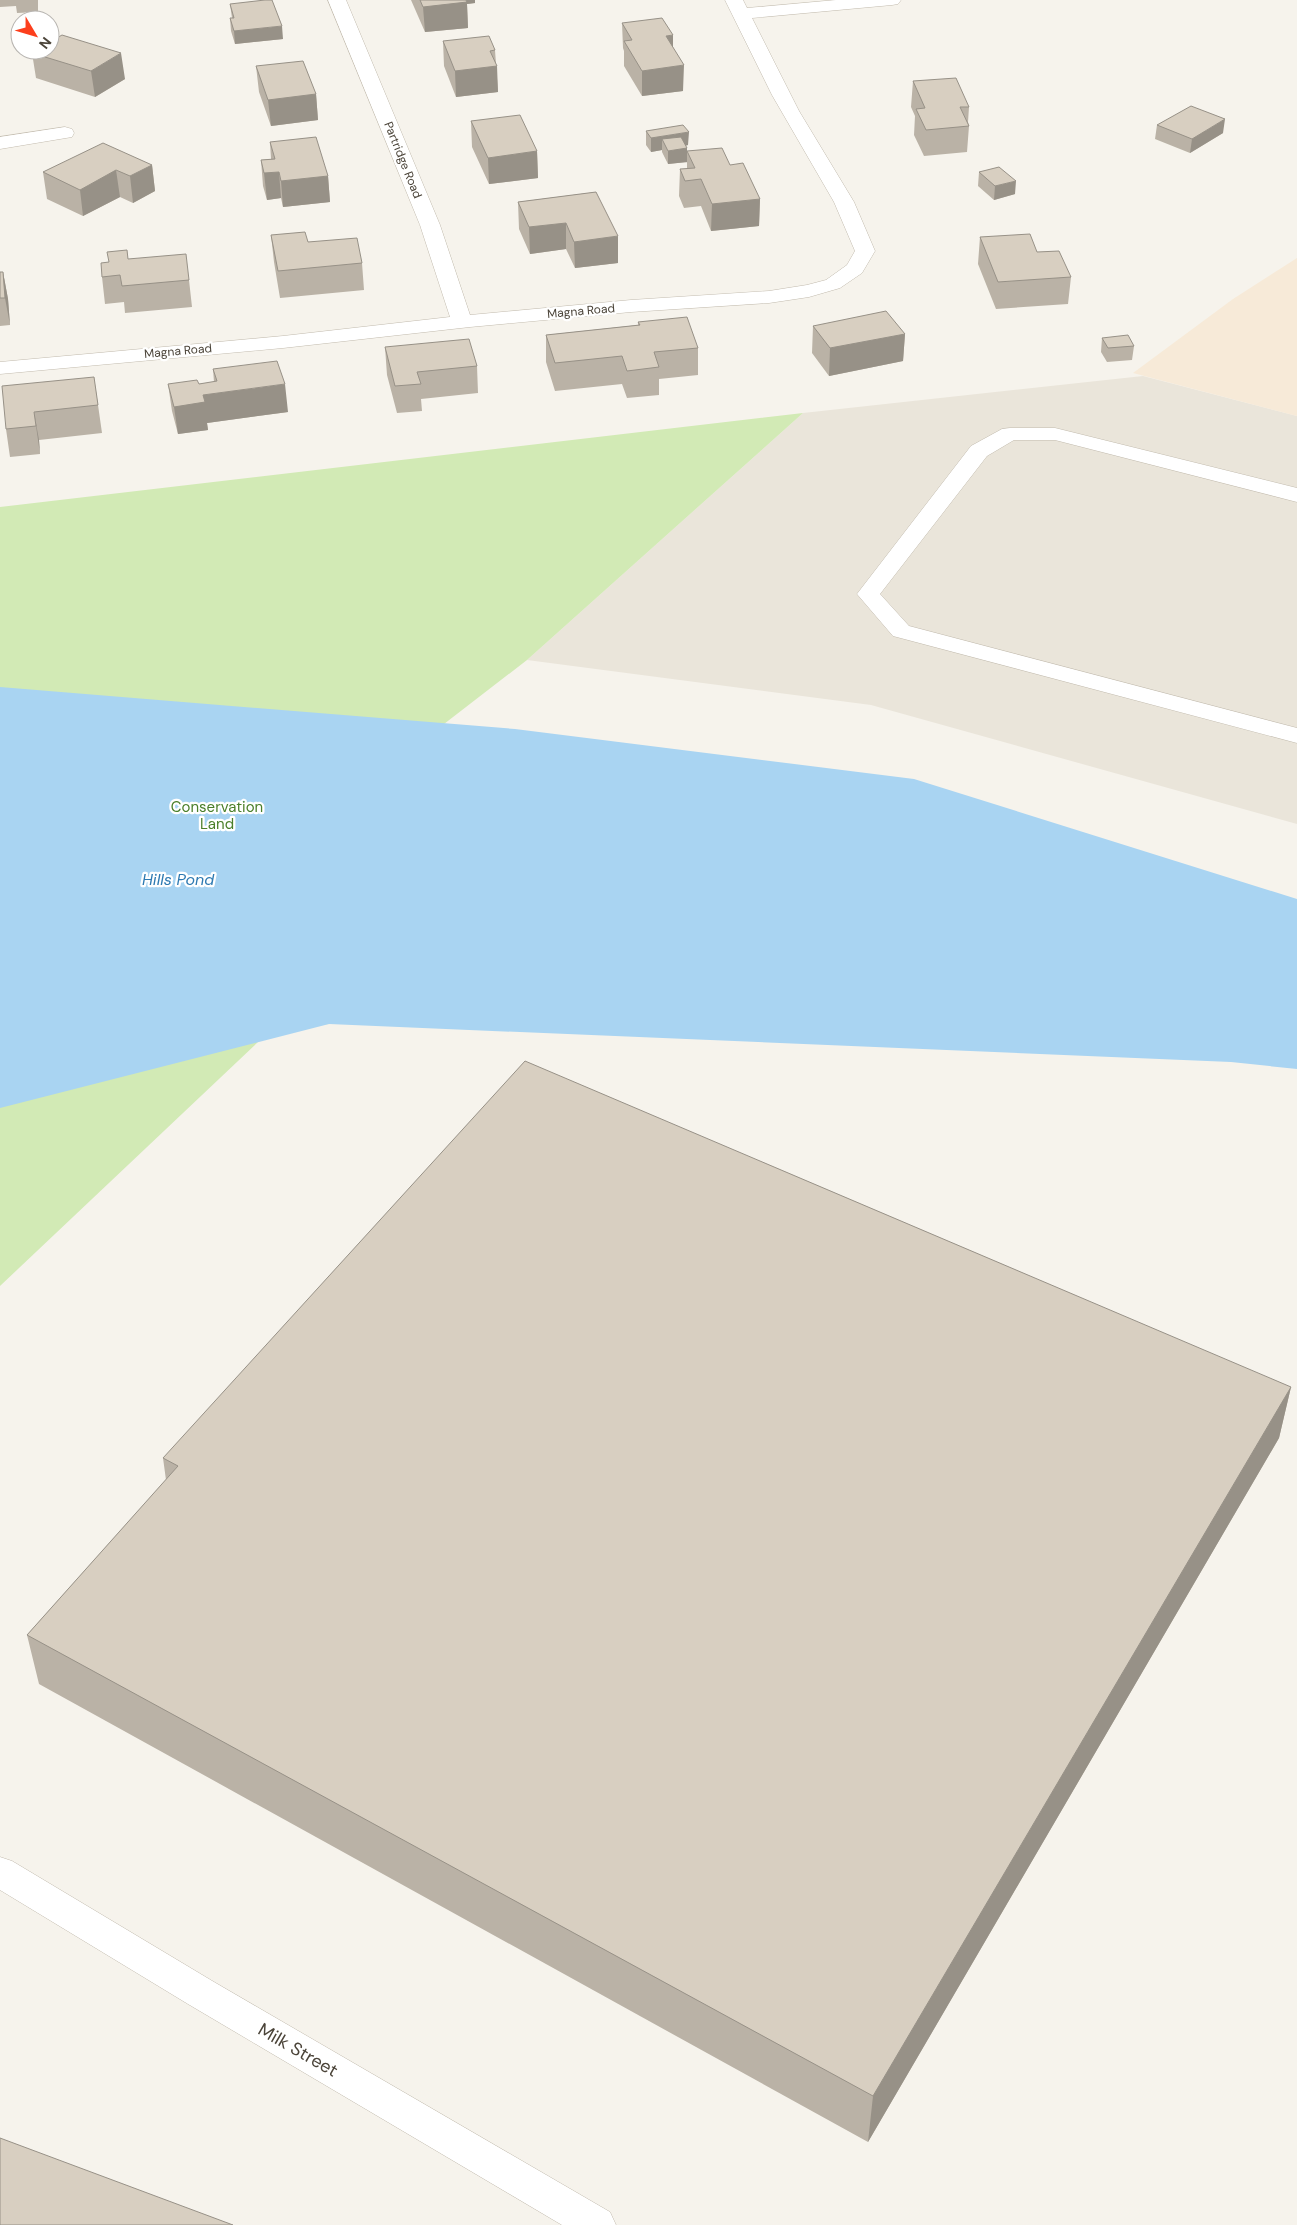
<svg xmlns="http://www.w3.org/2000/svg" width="1297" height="2225" viewBox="0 0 1297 2225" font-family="'DM Sans',sans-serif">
	<rect width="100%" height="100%" fill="#f6f3ec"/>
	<path fill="#eae5da" d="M1143 376 1297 416V824L871 705 527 660 803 413Z"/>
	<path fill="#f7ead8" d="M1297 258V416L1133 373 1233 299Z"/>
	<path fill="#d2eab5" d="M803 413 527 660 422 741 470 1019 275 1026 0 1286V507Z"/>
	<path fill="#a9d4f2" d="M0 687 515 729 914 779 1297 899V1069L1231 1062 329 1024 0 1108Z"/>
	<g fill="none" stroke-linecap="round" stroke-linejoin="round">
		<g stroke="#c2bbae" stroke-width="1">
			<path id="minor" d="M328 0H346L440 225 470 315 631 300 769 291 807 285 826 280 847 265 855 251 834 202 772 95 725 0H743L747 8 836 0H901L898 4 892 5 752 18 799 111 854 202 875 251 862 273 840 288 809 297 769 303 631 312 470 327 283 348 0 374V362L283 336 450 317 420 225Z
				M65 127 72 129 74 133 72 137 0 149V137Z
				M1010 428H1055L1297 488V502L1055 440H1014L987 456 880 594 909 626 1297 728V743L893 636 857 594 971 446 1002 429Z
				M0 1857 12 1861 214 1982 610 2212 616 2225H562L188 2004 0 1890Z"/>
		</g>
		<use href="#minor" fill="#fff" fill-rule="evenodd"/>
	</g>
	<path fill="#bab2a6" d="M0 0H38V12L17 13 16 6 0 7Z
		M411 0H475V3L467 4 468 28 425 32Z
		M230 4 283 39 235 44 231 31 230 18H232Z
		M622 23 673 47 683 91 642 96 624 66V51L623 48Z
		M443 41 495 50 498 92 456 97 444 66Z
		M32 53 125 79 95 97 36 78Z
		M256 66 316 94 318 120 271 126 259 92Z
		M913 81 969 107 968 122 969 126 967 152 924 156 914 135 915 116 911 107Z
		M471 121 537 151 538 178 489 184 472 147Z
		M1157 125 1223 133 1190 153 1155 139Z
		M646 131 688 145 685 146 687 148V162L668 164 662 152V150L651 152 646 145Z
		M270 142 328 176 330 202 283 207 281 198 267 200 263 186 261 160 271 159Z
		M687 151 730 165 760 199 759 226 711 231 701 206 684 208 679 196 680 169H687Z
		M152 165 155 191 133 203 120 197 83 216 47 199 43 172Z
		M979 172 1015 194 994 200 978 186Z
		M596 192 618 263 575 268 566 249 530 254 519 229 518 202Z
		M271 235 308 242 362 263 364 290 280 298 274 262Z
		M980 237 1037 252 1071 277 1068 304 996 309 978 264Z
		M127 250 128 259 189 280 192 307 125 313 124 302 105 304 102 277 109 262Z
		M0 272H3L8 299 10 325 0 326Z
		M638 322 698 348V375L659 379V395L627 398 622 384 555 391 546 362V335L638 325Z
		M813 326 905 334 903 361 829 376 812 353Z
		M1102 338 1134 346 1132 360 1107 362 1101 352Z
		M385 347 477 366 478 393 421 399 422 411 397 413 387 375Z
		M213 369 288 412 207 423 208 430 178 434 172 411 168 384H199L214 382Z
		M94 377 102 433 39 440 40 454 10 457 6 429Z
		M1291 1387 1279 1438 868 2142 39 1684 27 1635 166 1480 163 1458Z"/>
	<path fill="#979187" d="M458 0H475V3L467 4 468 28 425 32 423 7Z
		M282 26 283 39 235 44 234 31Z
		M673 35V61L666 36Z
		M121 53 125 79 95 97 91 71Z
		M684 65 683 91 642 96V71Z
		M497 66 498 92 456 97 455 71Z
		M316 94 318 120 271 126 268 100Z
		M1225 119 1223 133 1190 153 1192 139Z
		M689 132 688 145 667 149 662 139V150L651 152V138Z
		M687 148V162L668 164V151Z
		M537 151 538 178 489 184 488 158Z
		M152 165 155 191 133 203 130 176Z
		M116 170 120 197 83 216 80 190Z
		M279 172 281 198 267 200 264 173Z
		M328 176 330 202 283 207 281 181Z
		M1016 181 1015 194 994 200 995 186Z
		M760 199 759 226 711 231 712 204Z
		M566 223V249L530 254 529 227Z
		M618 236V263L575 268 574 242Z
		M3 272 8 299 10 325 5 298Z
		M905 334 903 361 829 376 830 348Z
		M285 384 288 412 207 423 208 430 178 434 174 407 203 395Z
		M34 412 39 440 40 454Z
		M1291 1387 1279 1438 868 2142 873 2096Z"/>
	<path fill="#d8cfc1" stroke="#979187" d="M265 0H272L282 26 234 31 230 18H234L230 4Z
		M420 0H466L467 2 423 7Z
		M662 18 673 35 666 36 684 65 642 71 624 41 632 40 622 23Z
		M62 35 121 53 91 71 32 53 37 50H50V42Z
		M489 36 495 50 490 51 497 66 455 71 443 41Z
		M303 61 316 94 268 100 256 66Z
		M956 78 969 107H960L969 126 926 130 916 109 925 108 913 81Z
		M1191 106 1225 119 1192 139 1157 125Z
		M520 115 537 151 488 158 471 121Z
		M683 125 689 132 651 138 646 131Z
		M316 137 328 176 281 181 279 172 264 173 261 160 275 159 270 142Z
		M681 137 687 148 668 151 662 139Z
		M103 143 152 165 130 176 116 170 80 190 43 172Z
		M722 148 730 165 743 163 760 199 712 204 701 179 685 181 680 169 695 168 687 151Z
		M999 167 1016 181 995 186 979 172Z
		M596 192 618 236 574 242 566 223 529 227 518 202Z
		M305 232 308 242 357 238 362 263 278 271 271 235Z
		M1030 234 1037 252 1059 251 1071 277 998 282 980 237Z
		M127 250 128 259 186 254 189 280 122 286 120 275 102 277 101 263 109 262 107 252Z
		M0 272H3L5 298H0Z
		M886 311 905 334 830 348 813 326Z
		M687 317 698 348 654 352 659 367 627 371 622 356 555 363 546 335 640 325 638 322Z
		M1128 335 1134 346 1108 348 1102 338Z
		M469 339 477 366 417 372 421 384 395 386 385 347Z
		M277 361 285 384 203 395 205 402 174 407 168 384 197 380 199 384 217 381 213 369Z
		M94 377 98 405 34 412 36 426 6 429 2 386Z
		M525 1061 1291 1387 873 2096 27 1635 178 1466 163 1458Z
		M0 2138 233 2225H0Z"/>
	<g text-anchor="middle" stroke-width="4.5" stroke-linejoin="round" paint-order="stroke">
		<g font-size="12" fill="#4b4439" stroke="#fff">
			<text transform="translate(403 160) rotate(68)" y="4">Partridge Road</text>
			<text transform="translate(581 311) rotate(-5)" y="4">Magna Road</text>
			<text transform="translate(178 351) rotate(-5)" y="4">Magna Road</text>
		</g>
		<g font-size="15" fill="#4a7f2a" stroke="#fff">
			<text x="217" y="812">Conservation<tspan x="217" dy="17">Land</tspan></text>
		</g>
		<g font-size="16" font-style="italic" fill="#2e7ab2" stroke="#fff">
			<text x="178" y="885">Hills Pond</text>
		</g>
		<g font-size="18" fill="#4b4439" stroke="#fff">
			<text transform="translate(298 2050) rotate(30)" y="6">Milk Street</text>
		</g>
	</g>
	<g transform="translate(35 35) rotate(128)"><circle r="24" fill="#ffffff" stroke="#b7b4b0"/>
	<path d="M0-4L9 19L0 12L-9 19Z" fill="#fc3f1d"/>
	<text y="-8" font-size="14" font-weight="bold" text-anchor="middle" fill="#4b4439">N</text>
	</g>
</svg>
